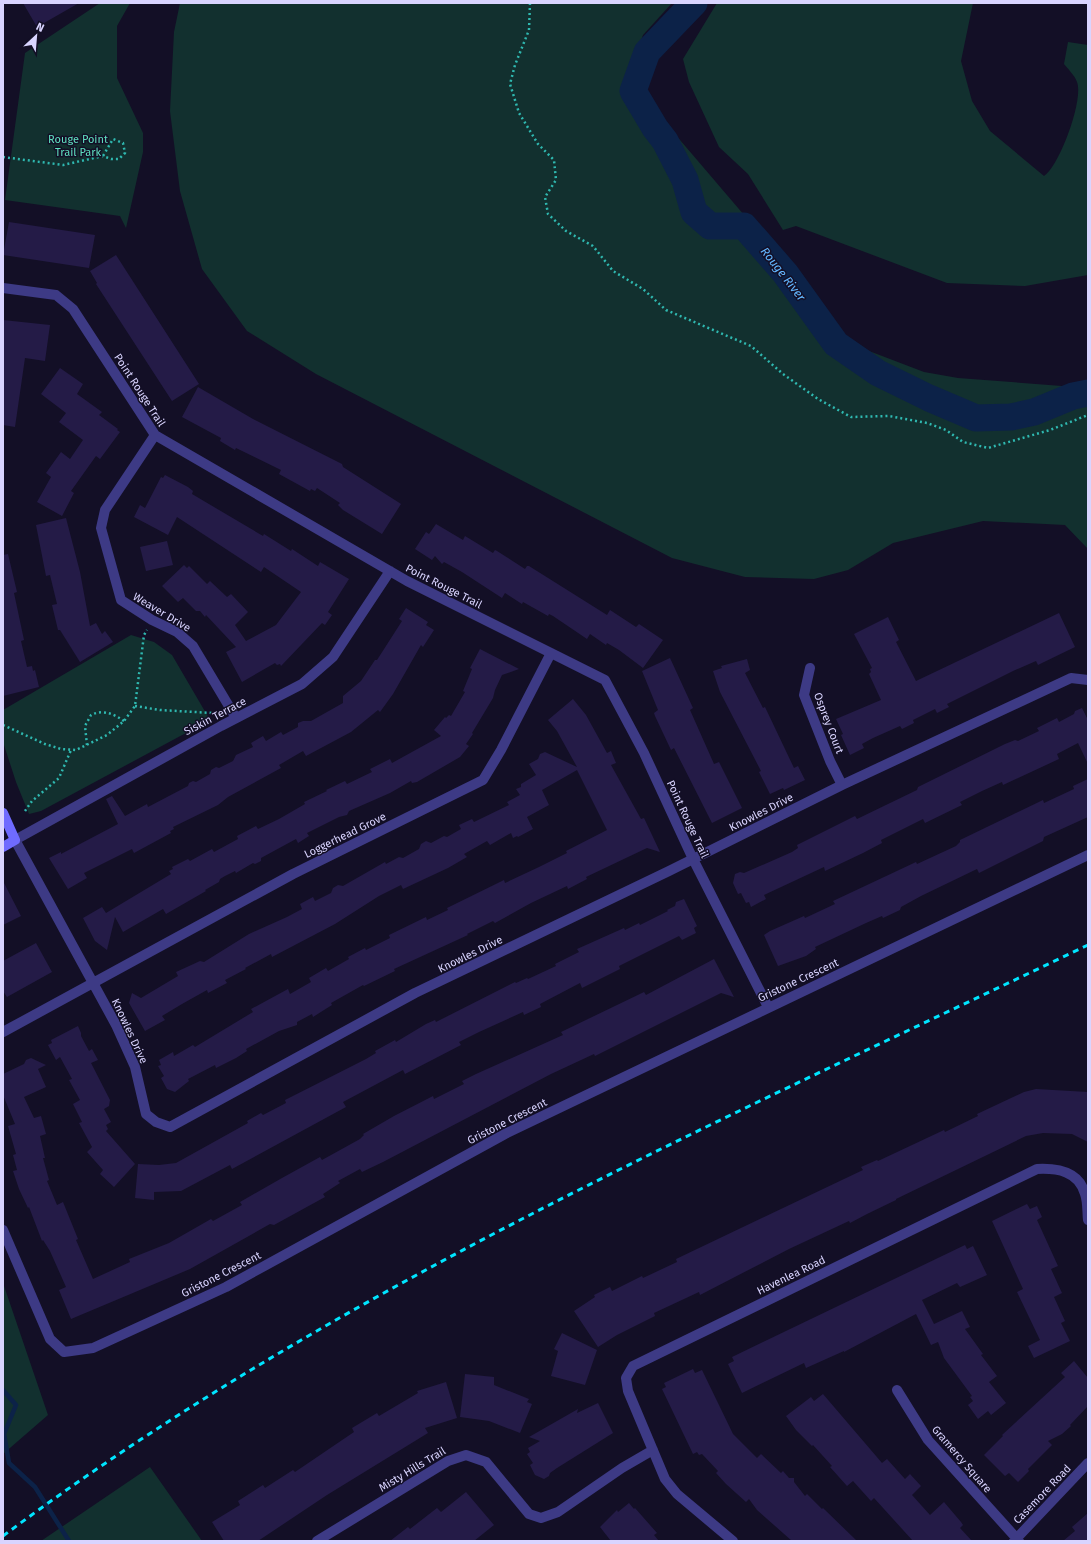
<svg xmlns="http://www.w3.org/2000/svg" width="1091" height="1544" viewBox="0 0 1091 1544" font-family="'Fira Sans',sans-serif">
	<rect width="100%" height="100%" fill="#130f26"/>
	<path fill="#12302f" d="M100 3H130L117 26V78L143 133V152L126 228 120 216 5 200 25 53Z
		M180 3H672L643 35 637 52 638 78 655 115 680 140 756 229 819 317 869 351 924 372 958 378 1088 388V549L1065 525 983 521 893 543 848 570 814 579 745 577 672 558 316 374 247 331 202 269 180 191 170 111 174 32Z
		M717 3H973L961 61 972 101 990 131 1044 176C1059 167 1084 100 1077 82 1075 76 1068 69 1064 64L1068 42 1088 45V275L1025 286 947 283 796 226 783 230 748 174 719 147 689 82 683 59Z
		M131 635 154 642 172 655 210 720 41 811 29 814 16 782 3 742V710Z
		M3 1283 48 1415 3 1454Z
		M150 1467 202 1541H41Z"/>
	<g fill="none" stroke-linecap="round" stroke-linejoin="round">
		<path stroke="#0c2248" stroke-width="4.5" d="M3 1390 16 1405 4 1434 9 1463 35 1487 69 1541"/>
		<path stroke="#0c2248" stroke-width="27" d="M694 3 647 52 633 91 655 128 665 141 685 180 694 212 710 226H744L785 273 836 344 878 373 929 398 976 418 1011 417 1034 412 1073 396 1088 393"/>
	</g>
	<path fill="#241b47" d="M23 3H79L37 27Z
		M9 222 95 235 89 268 3 255Z
		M116 255 199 384 172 401 96 284 97 283 90 271Z
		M3 320 50 325 45 361 25 358 15 427 3 425Z
		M60 368 83 384 77 394 102 412 99 415 118 429 117 430 120 432 100 459 96 456 71 491 74 493 62 516 37 502 51 477 46 473 61 452 70 459 83 440 59 422 66 413 41 394Z
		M198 387 253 419 342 464 343 467 398 502 401 504 382 534 343 510 338 505 340 503 317 488 315 491 311 489 310 491 279 474 281 470 236 448 235 450 220 441 221 438 182 417Z
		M165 475 188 487 193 491 192 494 263 536 264 534 291 551 292 549 318 566 320 562 349 579 328 612 332 615 325 625 322 623 281 666 280 664 277 665 275 663 242 682 226 652 236 647 206 615 205 617 200 611H196L183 598 178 602 162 586 184 565 187 568 189 566 207 584 210 581 227 597 231 594 248 612 235 625 246 641 276 625 301 592 264 567 261 572 177 517 168 535 134 517 140 505 145 508 161 477 163 478Z
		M66 518 80 572 90 626 96 623 102 634 105 631 113 642 80 662 60 630H58L52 605 57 604 50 575 46 576 36 525Z
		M436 524 463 540 465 536 493 553 495 550 497 551 525 569 527 566H529L607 615 610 610 636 627 639 624 663 640 643 668 619 650 607 643 606 645 590 634 587 639 553 616 549 614 548 616 523 602 522 604 505 593 502 598 462 572 444 562 442 564 435 556 432 560 415 549 426 532 429 534Z
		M167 541 173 565 146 571 140 547Z
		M8 554 17 592 14 593 24 640 21 641 27 667 32 666 33 671 35 670 39 687 3 696V555Z
		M406 608 428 622 426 625 434 630 423 647 421 645 393 694 380 712 378 710 351 732 306 756 303 751 279 765 281 768 228 797 218 805 173 827 174 829 170 831 171 833 134 853 132 849 84 873 87 878 68 889 49 858 61 852V854L118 824 106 799 112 796 125 816 147 804 148 807 188 786 189 783 193 781 196 782 210 774 211 770 216 767 219 768 233 761 236 755 253 747 251 743 263 736 266 741 281 732 283 735 298 727V723L303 721H311L343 703V696L361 681 375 660H377L402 621 399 619Z
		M1059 613 1075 647 1042 663 1038 665 1036 661 1013 671 947 704 949 707 937 713 935 709 913 720 914 723 902 729 900 726 873 738 862 744 864 748 850 755 841 735 843 734 836 719 881 700 869 674 871 672 870 669 872 668 854 634 888 617 899 640 896 642 916 681Z
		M480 649 519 669 502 675 495 690 493 698 472 733 473 734 466 744 469 746 460 757 417 782 412 783 411 781 390 793 349 811 347 815 339 817 307 833 309 836 298 843 296 839 261 858V861L255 864 253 863 236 873 235 871 225 876 220 879 219 882 205 890 206 891 166 914 163 909 123 932 115 917 107 950 95 941 83 918 102 907 106 913 171 874 169 871 173 869 172 867 188 859 190 861 212 849 214 852 238 839 237 836 256 826 258 829 279 819 305 804 304 802 327 791 326 790 345 781 347 784 372 772 370 769 390 759 392 763 441 736 434 730 445 717 446 718 449 715 451 716 465 692 463 691 472 669 470 668Z
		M670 658 693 708 690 710 714 764 719 762 742 808 712 823 674 748 671 750 655 716 654 713 658 710 642 671Z
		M747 659 750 670 745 673 763 708 765 707 794 768 798 766 805 780 784 790 783 788 770 794 759 772 761 771 720 692 713 671 722 668 721 666Z
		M573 699 586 715 607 753 611 751 616 763 611 765 641 819 644 818 660 852 647 848 586 877 587 879 568 889 567 886 531 903 495 923 493 921 467 934 468 935 394 969 395 971 364 986 363 985 331 1003 332 1005 324 1010 313 1017 312 1014 297 1022V1025L279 1031 246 1049 247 1051 236 1058 216 1068 215 1065 188 1079 189 1081 175 1092 167 1089 161 1078 164 1076 158 1066 161 1065 159 1060 173 1052 174 1056 193 1045 195 1047 253 1012 251 1009 288 989 290 994 311 982 309 978 326 968 328 971 349 959 348 957 365 948 366 950 390 938 389 935 426 917 427 920 448 910 447 908 504 880 505 883 539 867 567 853 566 851 607 830 577 770 542 790 549 805 527 817 533 829 518 837 517 836 513 838 511 833 490 845 487 841 464 854 467 857 448 868 403 889 401 885 379 896 335 924 272 957 271 954 245 968 246 969 225 980 227 983 208 993 207 990 182 1004 162 1016 165 1020 145 1031 129 1003 132 993 141 998 178 976 176 972 200 961 204 962 249 934 287 917 302 909 300 904 313 897 315 901 331 893 333 888 338 885 343 886 385 862 386 864 399 857 403 858 419 849 421 844 426 841 431 843 444 836 447 837 461 829 459 825 472 819 474 822 509 805 507 802 520 795 516 789 521 787V784L536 775 529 764 538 759 540 754 545 752 577 767 557 731 548 720Z
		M1082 708 1088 720V764L1078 743 1057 754 1059 759 1003 785 1002 782 982 791 960 802 962 805 925 823 923 819 881 840 882 843 863 853 825 871 824 867 764 895 766 899 751 907 749 902 746 903 741 893 738 894 733 883 735 874 740 872 744 873 792 852 798 848 797 845 855 816 857 819 888 804 917 790 918 787 1005 744 1015 740 1018 741 1039 731 1037 728 1057 718 1059 722 1074 714 1075 711Z
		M1088 779V817L1044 837 1043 841 979 873 977 869 921 896 901 907 900 910 883 918 882 916 866 923 815 947 816 949 806 956 778 966 764 935 770 931 804 916 805 918 835 904 833 901 916 862 917 864 956 846 960 842V840L1043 800 1044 803 1074 789 1073 786Z
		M3 881 21 916 3 925Z
		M684 899 697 926 694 928 696 933 682 940 679 936 619 966 620 969 582 988 580 983 540 1004 541 1007 524 1015 523 1012 479 1032 459 1042 461 1045 405 1074 403 1070 343 1102 346 1107 232 1169 230 1165 181 1191 154 1192V1200L135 1198 138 1164 159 1165 176 1163 248 1123 247 1121 261 1113 263 1115 286 1103 285 1100 366 1059 376 1053 375 1051 395 1040 396 1042 426 1024 435 1020 436 1022 515 982 516 983 527 978 528 979 556 966 555 964 579 952 577 949 624 928 625 930 639 923 640 925 668 911 667 910 675 906 676 902Z
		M36 943 52 972 7 997 3 991V961Z
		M714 959 734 997 721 993 595 1056 594 1054 551 1074 383 1162 362 1172 360 1169 338 1181 340 1183 323 1194 325 1197 274 1225 270 1224 190 1269 71 1319 59 1290 66 1287 50 1251 43 1240 42 1241 29 1207 28 1208 19 1189 13 1171 17 1170 13 1155 16 1154 8 1126 15 1124 3 1095V1074L24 1064 26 1060 31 1058 46 1065 38 1069 46 1087 24 1097 34 1118 41 1116 46 1134 40 1136 45 1158H43L49 1180 47 1181 57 1205 63 1202 78 1239 76 1240 93 1279 130 1262 129 1259 169 1243 211 1219 213 1221 242 1205 240 1202 282 1178 320 1157 322 1160 360 1139 364 1135 363 1134 394 1116 433 1096 434 1099 464 1084 462 1081 476 1074 563 1035 561 1032 644 992 646 995Z
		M78 1026 81 1033V1036L89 1051 92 1049 98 1060 91 1063 110 1100 109 1106 104 1109 111 1122 106 1125 108 1129 106 1131 135 1164 114 1187 100 1174 103 1170 87 1152 92 1147 79 1123 82 1122 73 1104 80 1100 69 1080 72 1079 60 1057 56 1060 48 1045 52 1043 51 1040Z
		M1036 1089 1088 1092V1142L1072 1134 1043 1133 1026 1136 896 1199V1200L867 1214 850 1223 849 1221 789 1249 700 1295 699 1292 654 1313 655 1316 617 1335 598 1347 574 1311 595 1297 594 1295 610 1287 612 1291 642 1276 643 1278 677 1262 676 1259 863 1170 861 1167 877 1160 878 1161 944 1130 945 1132 978 1116 977 1114 1024 1092Z
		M1027 1204 1030 1209 1037 1206 1042 1217 1037 1220 1058 1266 1051 1269 1062 1293 1054 1297 1065 1321 1061 1323 1070 1341 1034 1358 1028 1346 1040 1340 1017 1292 1023 1289 992 1221Z
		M965 1245 967 1249 973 1246 987 1275 960 1287 957 1283 922 1300 934 1324 962 1311 970 1327 965 1329 983 1354 981 1355 997 1376 989 1382 1006 1403 991 1415 988 1411 978 1419 968 1405 973 1401 970 1397 972 1396 944 1358 938 1342 931 1345 916 1314 844 1352V1351L806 1368 804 1363 742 1393 728 1364 734 1361 732 1357Z
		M562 1333 597 1350 585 1385 551 1376 558 1351 554 1349Z
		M1074 1361 1088 1378V1406L1070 1425 1071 1426 1062 1434 1048 1441 1052 1445 1028 1469 1029 1471 1018 1482 1009 1473 1005 1476 984 1455 1003 1436 1002 1435 1065 1377 1061 1373Z
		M693 1369 695 1373 702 1370 733 1434 757 1458 761 1454 781 1473 783 1471 789 1478H794V1482L805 1496 807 1494 822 1509 823 1508 857 1541H792L757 1510 749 1499 746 1502 726 1484 716 1473 718 1471 702 1454 699 1455 697 1452 693 1454 662 1389 666 1387 664 1383Z
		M465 1374 494 1377V1385L529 1399 527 1402 532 1404 520 1433 489 1421 460 1417Z
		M446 1382 457 1418 425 1428 428 1433 327 1495 258 1541H224L212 1522 240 1505 238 1501 263 1485 265 1488 293 1470 295 1472 354 1432 352 1428 377 1413 379 1416 418 1393 417 1391Z
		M823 1394 882 1463 887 1459 905 1479 910 1474 921 1486 912 1495 930 1515 944 1502 961 1522 963 1525 960 1528 972 1541H913L874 1498 871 1501 853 1481 847 1486 830 1467 832 1466 813 1445 812 1446 796 1430 786 1416 811 1397 814 1401Z
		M598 1403 613 1433 557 1468 550 1473 549 1476 544 1479 535 1475 530 1465 533 1463 527 1454 530 1452 528 1448 540 1441 529 1437 578 1409 577 1413Z
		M466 1492 494 1525 474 1541H390L408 1527 410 1529 437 1508 441 1512Z
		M629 1503 634 1509 635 1508 657 1533 654 1535 659 1541H611L600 1527 617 1510 618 1512Z
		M1088 1513V1541H1063L1075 1531 1072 1527Z"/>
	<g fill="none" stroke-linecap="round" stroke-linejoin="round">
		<path stroke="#2fb8b0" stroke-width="2.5" stroke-dasharray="2 3" stroke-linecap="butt" d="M530 3 529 30 515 65 510 84 519 113 538 144 554 160 556 180 545 197 548 214 566 231 593 246 613 271 643 289 666 310 751 346 783 374 818 399 851 417 889 416 927 423 946 430 963 442 988 448 1050 430 1088 415
			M3 157 63 165 103 156 111 159H119L125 153 123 143 113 139 103 156
			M135 706 160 710 212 713
			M3 725 45 744 61 749 76 750 107 735 124 721 135 706 144 635 147 630
			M87 745 85 726 91 715C103 709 114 714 124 721
			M25 811 32 801 59 778 71 750"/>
		<path stroke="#3d3a85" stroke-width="10" d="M3 288 56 295 73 309 155 435 407 581 605 680 644 753 693 859 768 1007
			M155 435 105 510 101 528 121 600 152 620 177 632 193 646 236 718
			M390 571 333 657 302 684 221 726 15 840 116 1025 135 1067 146 1114 156 1122 170 1127 415 993 669 871 842 785 1071 678 1088 680
			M810 668 804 695 830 761 842 785
			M3 1032 293 874 483 780 501 750 551 653
			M3 1230 50 1339 64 1352 93 1348 226 1287 505 1134 1088 855
			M897 1390 928 1440 1019 1541
			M317 1541 448 1461 466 1455 486 1462 529 1514 541 1518 558 1512 622 1468 653 1450
			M733 1541 677 1494 665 1479 628 1391 626 1378 633 1366 1037 1169C1057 1168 1079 1171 1085 1194 1088 1202 1087 1212 1088 1220
			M1014 1541 1088 1463"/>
		<path stroke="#6f6bff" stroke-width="10" d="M3 813 15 840 3 847"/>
		<path stroke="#00e5ff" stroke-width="3" stroke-dasharray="6 5" stroke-linecap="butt" d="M3 1536C334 1289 717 1123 1088 945"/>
	</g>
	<g text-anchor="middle" stroke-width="3" stroke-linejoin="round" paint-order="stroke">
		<g font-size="11" fill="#5fe0c0" stroke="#130f26">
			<text x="78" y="143">Rouge Point<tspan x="78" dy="13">Trail Park</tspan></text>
		</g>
		<g font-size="11" fill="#d9d4ff" stroke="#130f26">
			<text transform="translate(140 390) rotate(57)" y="4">Point Rouge Trail</text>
			<text transform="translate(444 586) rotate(27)" y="4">Point Rouge Trail</text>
			<text transform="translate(162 612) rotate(31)" y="4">Weaver Drive</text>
			<text transform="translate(215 716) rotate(-28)" y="4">Siskin Terrace</text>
			<text transform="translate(829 723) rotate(69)" y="4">Osprey Court</text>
			<text transform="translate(761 812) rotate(-27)" y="4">Knowles Drive</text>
			<text transform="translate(688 819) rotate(65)" y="4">Point Rouge Trail</text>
			<text transform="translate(345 835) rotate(-26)" y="4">Loggerhead Grove</text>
			<text transform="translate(470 954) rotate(-26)" y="4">Knowles Drive</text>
			<text transform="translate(798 980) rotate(-25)" y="4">Gristone Crescent</text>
			<text transform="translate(130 1031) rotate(65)" y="4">Knowles Drive</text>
			<text transform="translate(507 1121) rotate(-27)" y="4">Gristone Crescent</text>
			<text transform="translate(221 1274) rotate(-27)" y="4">Gristone Crescent</text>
			<text transform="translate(791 1275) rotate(-26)" y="4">Havenlea Road</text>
			<text transform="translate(962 1459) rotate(49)" y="4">Gramercy Square</text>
			<text transform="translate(412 1469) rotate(-31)" y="4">Misty Hills Trail</text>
			<text transform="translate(1042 1494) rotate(-46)" y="4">Casemore Road</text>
		</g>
		<g font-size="12" font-style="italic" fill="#62b6ff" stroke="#130f26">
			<text transform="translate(783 274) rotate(52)" y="4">Rouge River</text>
		</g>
	</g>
	<rect width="1091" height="1544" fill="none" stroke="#d9d4ff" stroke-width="8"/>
	<g transform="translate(36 36) rotate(26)" stroke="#130f26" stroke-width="3" paint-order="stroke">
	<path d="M0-3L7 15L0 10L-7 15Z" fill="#d9d4ff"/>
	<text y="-6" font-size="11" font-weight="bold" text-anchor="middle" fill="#d9d4ff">N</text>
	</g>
</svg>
